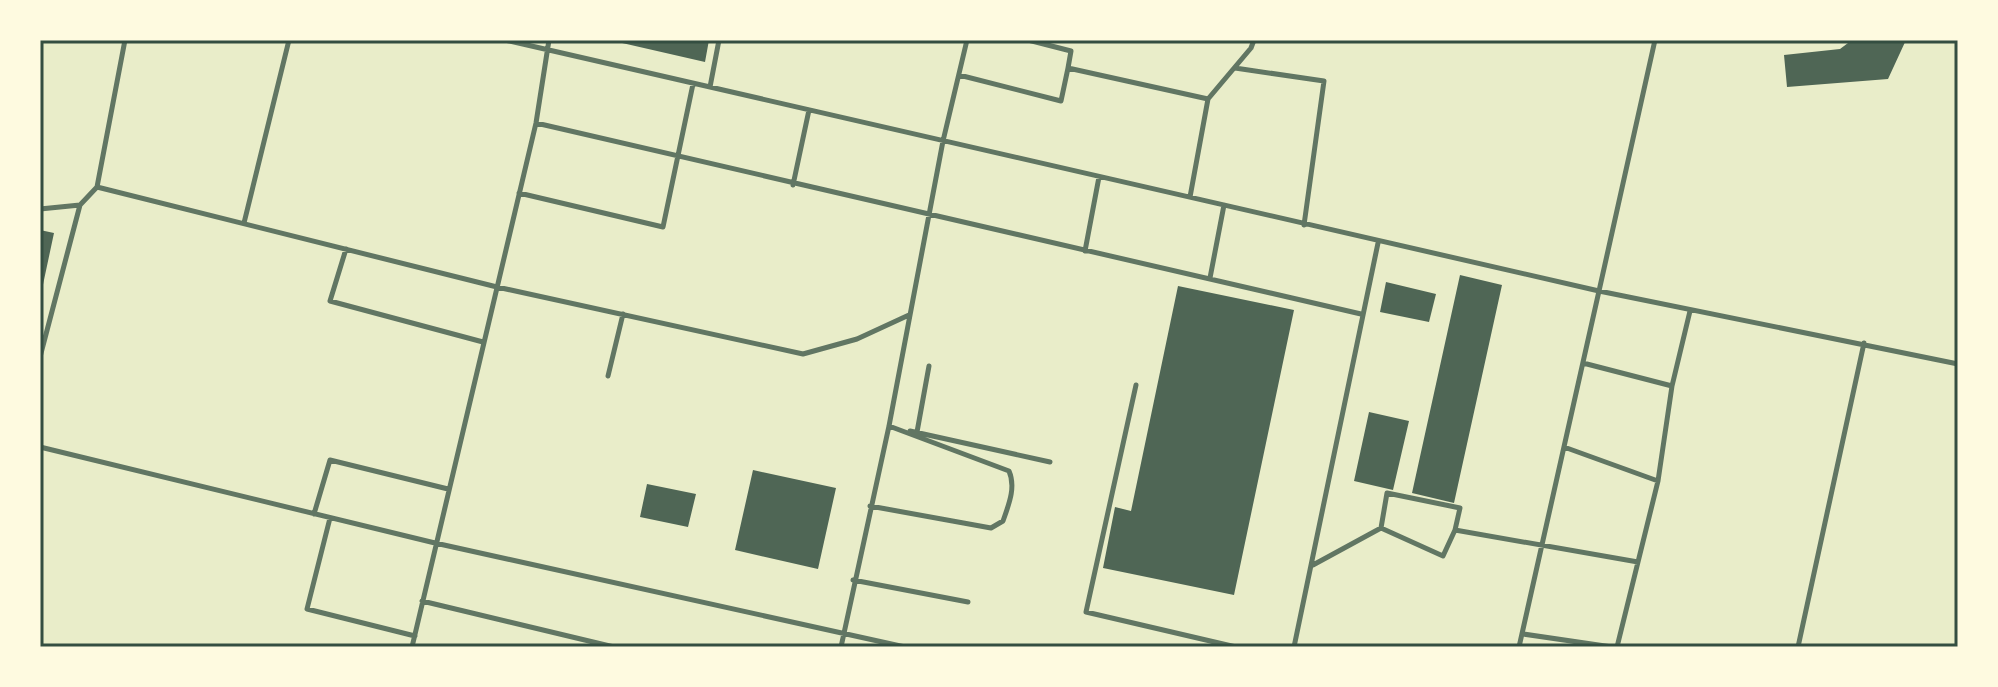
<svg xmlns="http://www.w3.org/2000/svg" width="1998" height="687" viewBox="0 0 1998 687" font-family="'PT Serif',serif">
	<rect width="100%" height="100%" fill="#e9edc9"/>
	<path fill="#4f6655" d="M609 40H709L705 62Z
		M1852 40H1906L1888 79 1787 87 1784 55 1840 49Z
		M40 230 54 233 41 294H40Z
		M1460 275 1502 285 1454 503 1412 493Z
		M1386 282 1436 294 1429 322 1380 312Z
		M1178 286 1294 310 1234 595 1103 568 1115 507 1131 511Z
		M1369 412 1409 421 1393 490 1354 481Z
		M753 470 836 488 818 569 735 550Z
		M647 484 696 494 688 527 640 517Z"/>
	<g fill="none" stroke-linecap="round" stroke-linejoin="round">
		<path stroke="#617663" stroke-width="5" d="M505 40 1599 291 1655 40
			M1028 40 1071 51 1068 68 1208 99 1251 48 1254 40
			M1235 68 1324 81 1304 225
			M959 75 1061 101 1068 68
			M710 87 719 40
			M536 123 1361 314
			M793 185 809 110
			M97 187 497 287 803 354 857 339 909 315
			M519 193 663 227 693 84
			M1190 197 1208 99
			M40 209 80 205 97 187 125 40
			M244 223 289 40
			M346 249 330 301 483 342
			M1085 251 1099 177
			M1210 278 1224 205
			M40 357 80 205
			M1583 363 1672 386
			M608 376 623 314
			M1136 385 1086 612 1236 647
			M910 431 1050 462
			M917 432 929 366
			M40 447 435 543 905 647
			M1564 447 1658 481
			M870 506 991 528 1003 521C1009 504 1016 487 1009 471L889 426
			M314 514 330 460 448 489
			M330 518 307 609 415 636
			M1381 528 1443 556 1455 530
			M1313 565 1381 528 1387 493 1460 508 1455 530 1638 562
			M853 580 968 602
			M422 601 614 647
			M1523 634 1612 647
			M412 647 536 123 549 40
			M841 647 889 426 943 141 967 40
			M1294 647 1378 243
			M1519 647 1599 291 1958 364
			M1617 647 1658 481 1672 386 1690 311
			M1798 647 1864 343"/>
	</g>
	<rect width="1998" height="687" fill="none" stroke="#fefae0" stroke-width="84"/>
	<rect x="42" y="42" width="1914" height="603" fill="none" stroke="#344e41" stroke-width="3"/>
</svg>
